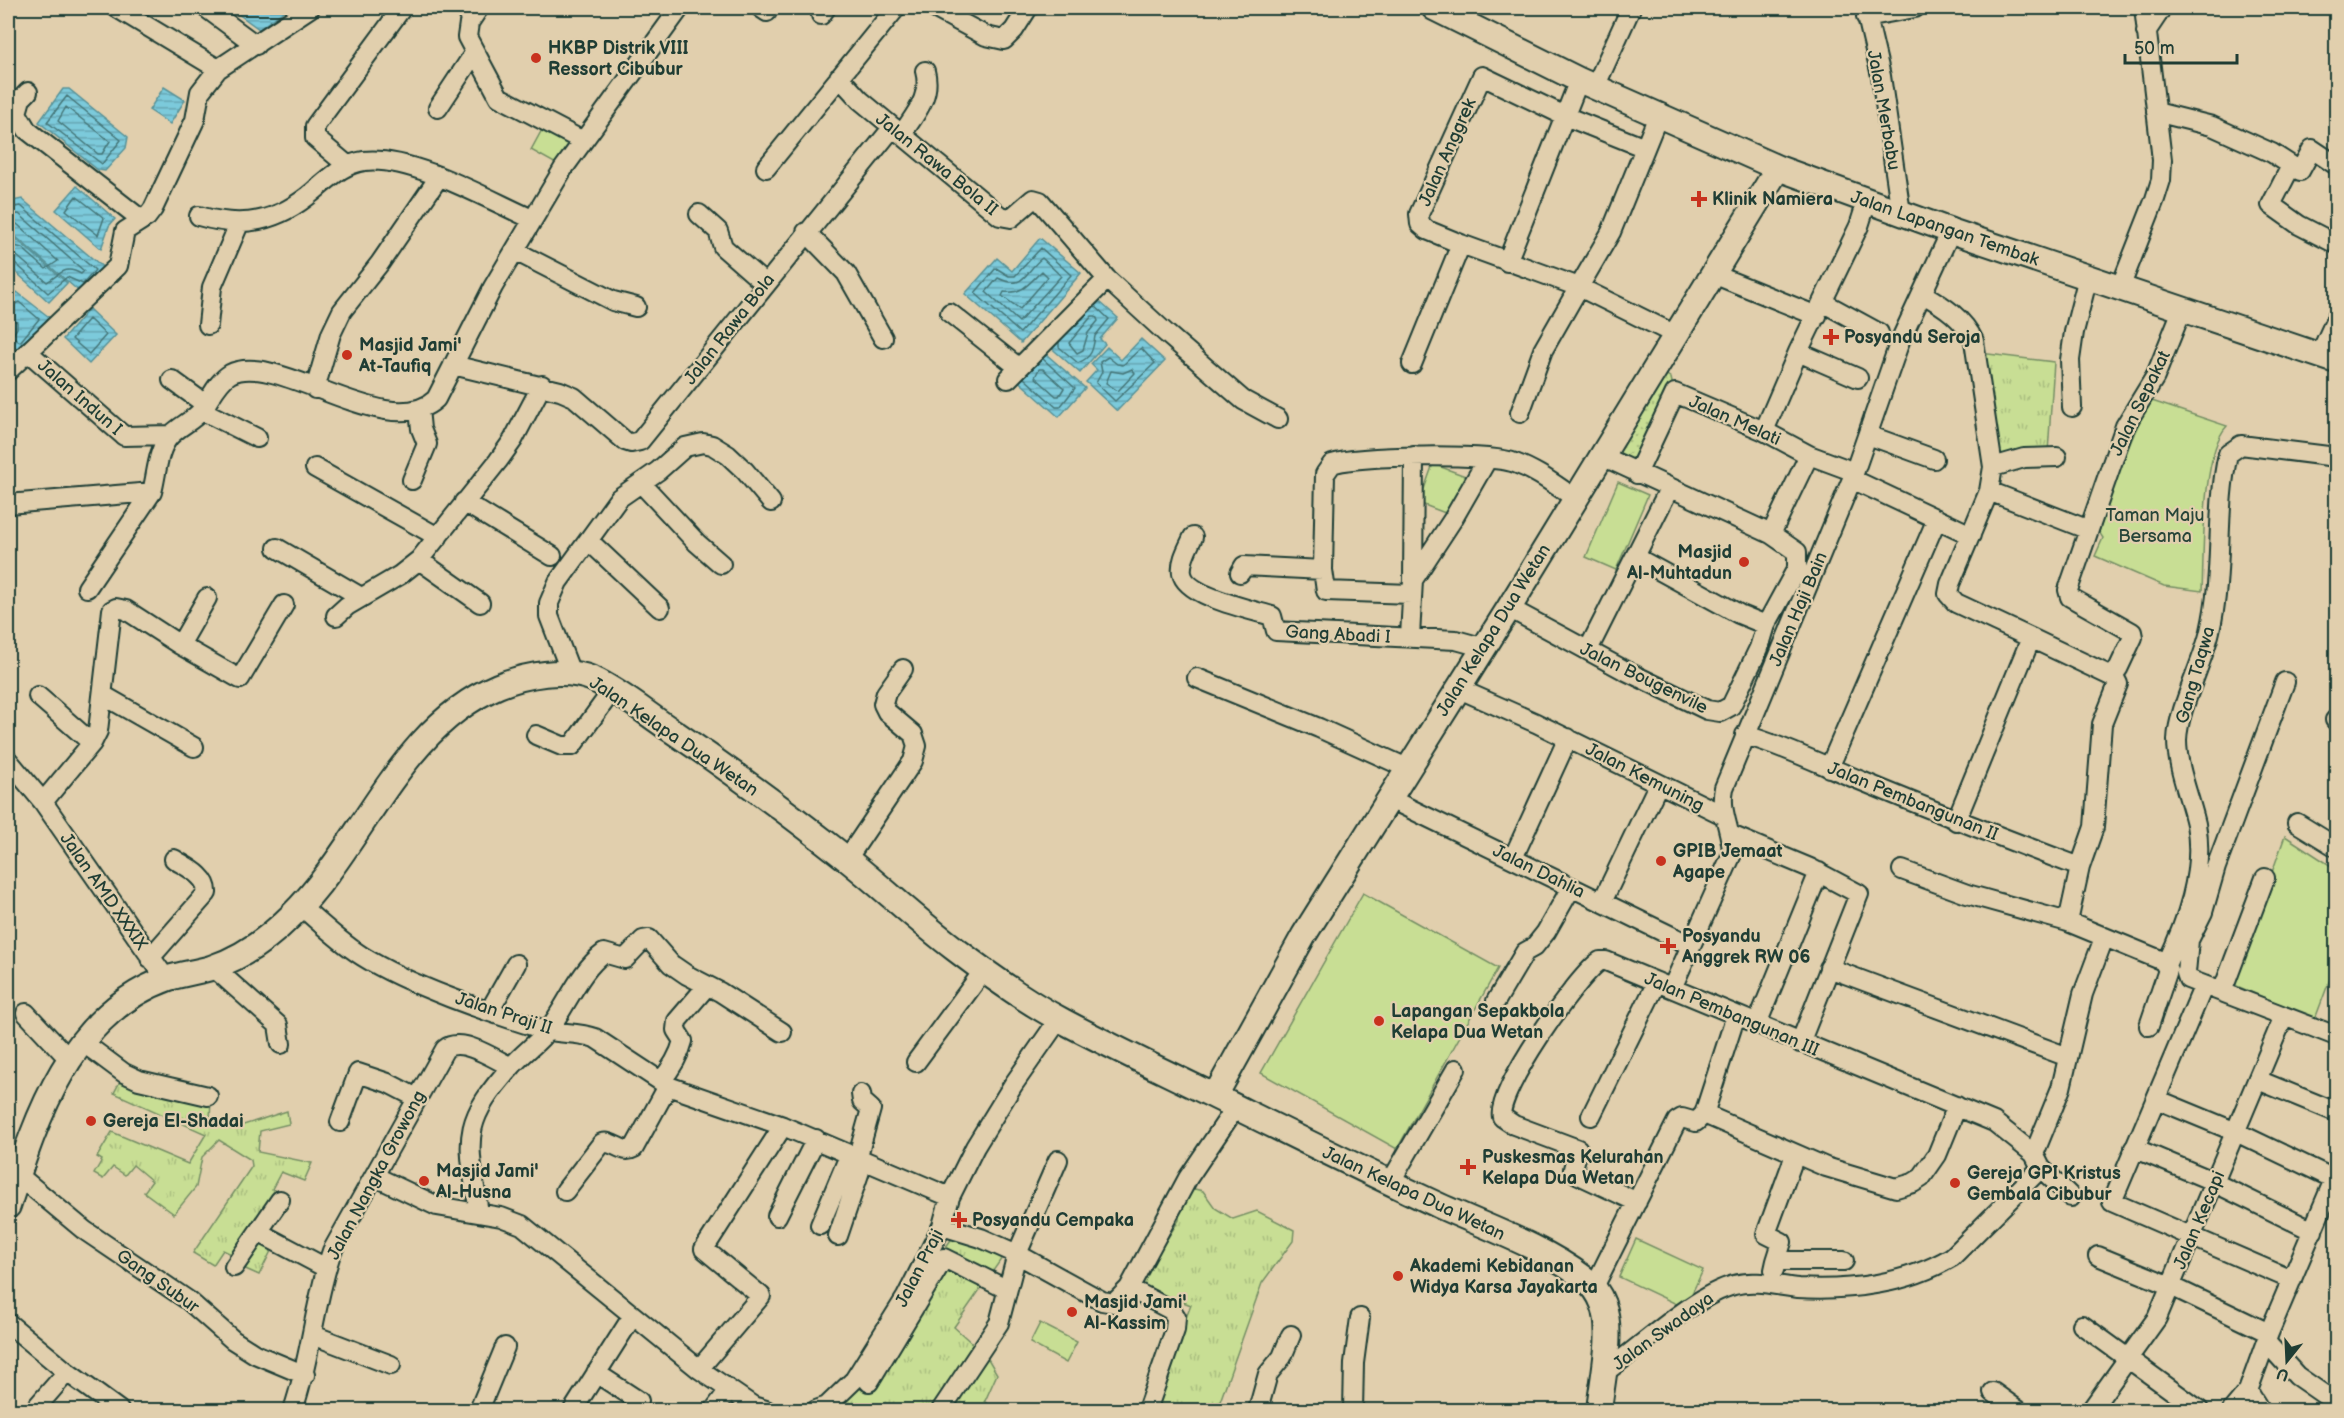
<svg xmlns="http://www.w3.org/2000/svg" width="2344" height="1418" viewBox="0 0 2344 1418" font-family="'Balsamiq Sans',sans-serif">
	<defs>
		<pattern id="grass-tufts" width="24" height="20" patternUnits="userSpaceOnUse" patternTransform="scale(1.5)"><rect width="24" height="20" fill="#c8de94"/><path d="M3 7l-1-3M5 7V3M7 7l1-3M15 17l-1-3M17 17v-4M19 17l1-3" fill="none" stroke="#abbf80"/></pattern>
		<pattern id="garden-dots" width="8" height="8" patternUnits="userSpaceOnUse" patternTransform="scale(1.5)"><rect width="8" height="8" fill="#c8de94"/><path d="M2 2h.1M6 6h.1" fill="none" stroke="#abbf80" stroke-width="1.8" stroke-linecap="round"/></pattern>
		<pattern id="water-rules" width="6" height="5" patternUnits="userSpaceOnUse" patternTransform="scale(1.5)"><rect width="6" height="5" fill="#7ccadb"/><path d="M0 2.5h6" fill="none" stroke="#65a5b2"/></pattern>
	</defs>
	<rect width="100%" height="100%" fill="#e1cfad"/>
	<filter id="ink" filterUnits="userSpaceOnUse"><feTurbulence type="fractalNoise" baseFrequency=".0167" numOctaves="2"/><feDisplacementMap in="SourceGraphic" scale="12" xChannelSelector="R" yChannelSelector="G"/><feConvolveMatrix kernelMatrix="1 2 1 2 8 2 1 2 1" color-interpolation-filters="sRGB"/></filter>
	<g filter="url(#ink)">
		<path fill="url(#grass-tufts)" stroke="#748e64" stroke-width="1.5" d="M1980 353 2054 362 2048 452 1994 460Z
			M123 1076 211 1099 210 1120 231 1129 287 1111 289 1124 260 1131 258 1152 312 1163 304 1181 281 1172 272 1189 290 1198 270 1231 273 1247 259 1275 239 1266 242 1259 223 1250 213 1265 193 1253 252 1166 251 1160 219 1140 202 1157 196 1187 174 1214 144 1192 152 1181 133 1165 125 1175 113 1167 103 1179 94 1174 102 1160 97 1157 112 1132 188 1164 206 1134 114 1093Z
			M1186 1187 1203 1191 1215 1208 1233 1219 1257 1211 1294 1230 1293 1241 1262 1283 1217 1410H1153L1152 1405 1191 1305 1141 1286 1148 1269 1179 1220 1180 1205Z
			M955 1234 990 1249 1002 1258 954 1327 987 1357 997 1374 985 1401 995 1410H832Z"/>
		<path fill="#c8de94" stroke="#748e64" stroke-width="1.5" d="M544 126 571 141 558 165 531 150Z
			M2149 400 2227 426C2201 453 2204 553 2202 591L2164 586 2095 556 2103 538 2099 532 2118 471Z
			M1433 464 1468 477 1453 516 1419 503Z
			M1618 482 1648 495 1616 570 1586 557Z
			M2285 836 2336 869V963L2315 1019 2232 984Z
			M1363 893 1498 968 1397 1149 1261 1073Z
			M1636 1239 1703 1270 1685 1308 1619 1277Z
			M1040 1323 1077 1342 1066 1363 1030 1343Z"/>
		<path fill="url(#garden-dots)" stroke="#748e64" stroke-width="1.5" d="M1661 371 1671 378 1674 391 1634 461 1623 463 1607 455Z"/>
		<path fill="url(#water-rules)" stroke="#579298" stroke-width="1.5" d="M230 8H288L259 29Z
			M164 87 185 100 170 124 149 110Z
			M63 89H69L128 137 126 148 105 171 98 170 39 122Z
			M77 186 115 219 109 226 101 249 56 210Z
			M22 199 105 269 82 294 8 230V202Z
			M8 232 67 283 49 302 8 265Z
			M1040 238 1081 273 1021 343 965 294 997 258 1012 271Z
			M17 292 49 317 21 352 8 341V331L12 325 8 321V304Z
			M1092 295 1118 318 1100 339 1105 344 1080 373 1048 345Z
			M89 309 116 335 89 364 63 339Z
			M1141 339 1165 361 1117 411 1086 382 1097 370 1091 364 1107 347 1121 360Z
			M1039 348 1085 388 1059 417 1014 377Z"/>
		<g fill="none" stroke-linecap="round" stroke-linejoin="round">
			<path stroke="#447577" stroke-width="1.5" d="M67 96 121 140 102 164 47 122Z
				M66 107 110 141 102 154H98L58 121Z
				M76 196 104 218 98 235 66 210Z
				M8 208 21 206 95 270 83 284 67 277 48 293 14 262 8 261
				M8 215 19 214 84 271 81 274C64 264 60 275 47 282L17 256 8 253
				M8 224H17L58 261 46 269 22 248 8 244
				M1041 248 1071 275 1020 333 975 293 996 268 1009 276H1015Z
				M1042 258 1061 276 1019 322 986 292 998 278C1025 291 1024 272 1042 258Z
				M1042 271 1048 277 1020 309 1002 296 1004 292C1023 294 1029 283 1042 271Z
				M8 307 19 302 39 319 20 342 12 336 17 328V322L8 317
				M1092 316H1096L1098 321 1088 333 1083 350 1077 353 1069 343Z
				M89 319 106 335 89 354 72 339Z
				M1059 342V347L1078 363C1092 357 1093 350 1095 336L1109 319 1095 306
				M1141 348 1155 363 1115 401 1096 383 1102 372 1100 362 1108 357 1117 364 1123 365Z
				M1039 369H1043L1064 388 1059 396H1056L1035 377Z
				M1132 369 1135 373 1118 391 1106 383 1111 371 1123 373Z
				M1024 378 1056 407H1060L1075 388 1043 359"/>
			<g stroke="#1f3d34" stroke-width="22">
				<path id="street" d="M117 8 218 69
					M206 8 256 45
					M479 8 469 23 467 37 499 97 583 141
					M761 8 767 12
					M934 8 986 36 1004 40 1014 30 1028 8
					M1865 8 1881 76 1901 213
					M821 15 826 8
					M1866 17 1915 8
					M2146 32 2162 8
					M839 77 860 100 1000 216 1011 218 1033 199 1040 201 1107 279 1167 334 1243 400 1278 419
					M1595 87 1631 8
					M28 92 21 99 17 113 27 130 142 220
					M438 108 475 52
					M2156 112 2212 126 2272 153 2300 171 2312 149 2336 165
					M902 134C915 114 932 96 925 71
					M347 165 315 138V126L402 8
					M2291 166 2271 205 2299 225 2336 244
					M766 168 896 8
					M699 214 718 231 723 247 764 283
					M199 216C243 229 278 222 314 191 330 178 343 164 364 161 411 155 489 200 532 219
					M806 232 846 273 883 338
					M1461 244 1427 230 1420 224 1419 214 1482 76 1565 116 1645 148
					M515 251 613 301 636 307
					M1507 262 1579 80
					M1713 274 1817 316
					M2120 288 2155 199 2161 180 2162 160 2144 8
					M1923 294C1944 306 1963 318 1974 341L1993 467 1989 491 1950 584 1948 594 1956 603 2031 638 1956 821
					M1824 303 1879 333
					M950 313 1018 367
					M208 325 212 287 239 224
					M28 352 124 436 170 435
					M1798 352 1858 378
					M2320 354 2336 319
					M1412 364 1461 244 1579 287 1611 232 1658 116
					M453 365 560 391 574 397 625 441 631 443 640 441 893 127
					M8 371 118 266 125 231 147 217 153 209 195 120 200 92 218 69 310 8
					M1008 379 1107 279
					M172 380 205 404
					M315 389 331 334 342 311 380 263 439 177
					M2072 407 2070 360 2074 332 2088 277
					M201 410 257 438
					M1520 413 1543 350 1579 287 1676 335
					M1764 431 1798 352 1859 226 1867 201
					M1868 435 1934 459
					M1993 467 2024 458 2057 457
					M315 468 438 537
					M1637 474 1675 393 1764 431 1809 455 1844 468
					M1852 479 1971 535
					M412 480 427 444 421 429 419 409
					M641 483 697 543 721 564
					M1989 491 2089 530
					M464 502 552 556
					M8 504 152 492C157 474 157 450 170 436 179 426 193 421 202 410 211 398 217 382 230 374 276 349 388 444 436 399L493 287 563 169 680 8
					M1771 534 1809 455
					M1193 537C1188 548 1180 561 1182 573 1185 596 1252 610 1272 616L1276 631 1456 640 1478 646 1482 652
					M589 541 660 608
					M277 548 361 597
					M1635 557 1739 614 1766 625
					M419 560 480 603
					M1240 573 1244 566 1323 570
					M1413 580 1414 456
					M87 588 152 492
					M1411 594 1326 591 1323 570 1325 474 1332 464C1357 455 1490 453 1515 463 1537 471 1555 485 1575 498
					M1509 608 1624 670 1707 710 1720 712 1731 706 1759 648 1766 625 1797 568V552L1771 534 1602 456
					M336 616 347 606 400 575 419 560 498 461 513 440 542 385
					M1410 637 1413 580 1453 519 1488 458
					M2031 638 2115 678 2118 684 2102 724 2094 827 2080 867 2068 922
					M180 645 207 598
					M1588 650 1669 489
					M2118 669 2133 637 2132 632 2070 597 2068 590 2125 426 2155 377 2182 310
					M571 673 549 616V603L558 582 619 498 658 471 685 447 703 443 712 445 728 455 745 471 771 502
					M1197 678 1319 728 1407 768
					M2285 682 2216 867 2203 912 2189 940 2186 973 2188 979 2336 1036
					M1457 688 1536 723 1723 815
					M103 695 194 747
					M38 696 92 743
					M2335 720 2336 721
					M536 735 562 746H572L612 691
					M1745 735C1787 747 1824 766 1864 782 1936 812 2008 840 2080 867
					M8 760 43 802 166 979
					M1829 768 1936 521
					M1388 798 1690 945
					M43 802 92 743 98 731 112 610 116 608 126 610 180 645 240 679 284 605
					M2297 823 2336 847
					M1731 835 1810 868 1859 894 1800 1043
					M1513 858 1568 738
					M847 859 913 761 917 746 913 734 887 712 883 704 886 693 903 669
					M1902 870 1967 894 2068 922 2163 961 2168 970 2149 1026
					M1602 902 1658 785
					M301 906C321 924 340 942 362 956 408 985 492 1014 545 1030 562 1034 579 1032 595 1038L668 1086 783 1126 950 1197
					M150 958 207 893C208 876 186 867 174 859
					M2166 965C2186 923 2205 872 2196 824 2190 797 2177 768 2177 740 2178 709 2203 663 2210 631 2224 572 2215 511 2228 454L2241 445 2336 457
					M213 967 278 1025 281 1044
					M1829 968 2068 1057
					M2204 985 2112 1202 2292 1280
					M1672 988 1732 854C1732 830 1719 813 1724 788L1852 479 1900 341 1951 231
					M2222 992 2265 878
					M1496 1001 1525 952 1534 947 1546 932 1571 888
					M490 1010 516 964
					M26 1013 68 1058
					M1757 1024 1819 872
					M81 1041 124 1073 139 1080 208 1096
					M916 1062 984 970
					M2258 1080 2336 1112
					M661 1081C671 1069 679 1057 683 1041L676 1030 677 1021 707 986
					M2156 1099 2236 1132 2334 1179
					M1704 1114 1826 1167 1896 1188 1913 1183 1921 1178 1937 1155 1957 1106
					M1591 1116 1657 982
					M340 1122 358 1073 388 1083 417 1098
					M2134 1148 2215 1182
					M2034 1154 2061 1088 2083 994 2104 938
					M857 1159 871 1109 862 1101 861 1094
					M1058 1160 1017 1254 1102 1301 1114 1303 1129 1288 1188 1178 1236 1107
					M18 1175 84 1230 189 1301 233 1340 255 1354 305 1375
					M374 1176 437 1206 501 1217 522 1225 699 1369 753 1406 766 1410
					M1390 1183 1456 1069
					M2215 1183 2313 1231
					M565 1191 602 1143C614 1140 622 1155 634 1148L668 1086
					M1637 1202 1577 1174 1573 1169 1578 1149 1514 1125 1502 1117C1495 1093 1577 976 1600 961H1606L1994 1122 2034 1154 2041 1168 2071 1197
					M479 1213C468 1140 459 1124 512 1066 523 1053 538 1043 548 1030 567 1006 579 971 604 953L625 959 643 940 649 939 671 964 687 975 720 992 782 1032
					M777 1216 816 1139
					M820 1225 849 1156
					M258 1232 326 1268
					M838 1236 863 1162
					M2098 1256 2171 1286 2269 1333
					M1776 1261 1782 1242 1766 1234 1795 1155
					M234 1267 280 1200
					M1774 1270 1776 1261H1844
					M1594 1287 1677 1121 1682 1118 1696 1122 1704 1114 1736 1015
					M1129 1288 1171 1310 1176 1317 1175 1330 1147 1410
					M8 1323 67 1372 119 1410
					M2082 1325 2199 1410
					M313 1335 391 1365
					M2266 1342 2297 1376 2336 1403
					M699 1369 761 1296 704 1249 783 1126
					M596 1373 639 1401
					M1602 1374C1638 1350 1694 1295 1734 1285 1755 1279 1777 1286 1798 1288 1850 1291 1907 1284 1952 1257L2041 1168
					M869 1382 944 1258 1006 1289
					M2248 1391 2260 1410
					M1993 1392 2018 1410
					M34 1410 67 1372
					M293 1410C311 1358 314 1303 332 1251L445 1049C461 1036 495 1059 511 1067
					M479 1410 505 1347
					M573 1410 632 1317
					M714 1410 729 1390
					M816 1410 827 1406 854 1380 906 1297 942 1226 950 1197 975 1147 1013 1085 1059 1019
					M941 1410 999 1323 1017 1254 981 1238 942 1226
					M1258 1410 1268 1374 1282 1357 1291 1335
					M1353 1410 1354 1363 1360 1318
					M2091 1410 2157 1318 2284 1016
					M2232 1410 2248 1391 2269 1333 2336 1175"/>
			</g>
			<g stroke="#1f3d34" stroke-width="28">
				<path id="secondary" d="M1434 8 1579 80 1778 168 1951 231 2336 361
					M1215 1096 1304 935 1509 608 1778 168
					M8 1206C37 1116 70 1013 169 978 182 974 197 972 211 968 241 958 269 938 291 916 364 845 399 728 498 686 525 675 565 667 593 679 621 692 648 715 674 732 733 772 791 815 848 860 884 889 918 921 955 949 989 975 1025 1001 1063 1021 1123 1053 1185 1081 1246 1112 1311 1144 1375 1176 1440 1206 1488 1228 1542 1246 1584 1278 1593 1285 1599 1293 1603 1304 1614 1331 1602 1381 1599 1410"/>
			</g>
			<use href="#street" stroke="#e1cfad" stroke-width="18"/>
			<use href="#secondary" stroke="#e1cfad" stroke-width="24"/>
		</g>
	</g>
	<g fill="#c8321e" stroke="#e1cfad" stroke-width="2">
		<circle cx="536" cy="58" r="6"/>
		<path d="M1696 190h6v6h6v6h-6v6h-6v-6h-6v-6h6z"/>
		<path d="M1828 328h6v6h6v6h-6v6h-6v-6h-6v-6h6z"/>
		<circle cx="347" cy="355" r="6"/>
		<circle cx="1744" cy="562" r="6"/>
		<circle cx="1661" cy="861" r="6"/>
		<path d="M1665 937h6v6h6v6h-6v6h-6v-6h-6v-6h6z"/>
		<circle cx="1379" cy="1021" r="6"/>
		<circle cx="91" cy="1121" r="6"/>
		<path d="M1465 1158h6v6h6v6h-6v6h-6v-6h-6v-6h6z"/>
		<circle cx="424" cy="1181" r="6"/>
		<circle cx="1955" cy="1183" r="6"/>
		<path d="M956 1211h6v6h6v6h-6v6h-6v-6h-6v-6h6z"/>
		<circle cx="1398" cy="1276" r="6"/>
		<circle cx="1072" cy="1312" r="6"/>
	</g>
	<g text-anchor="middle" stroke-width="4.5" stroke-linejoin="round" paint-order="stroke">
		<g font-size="18" font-weight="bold" fill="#1f3d34" stroke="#e1cfad" text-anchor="start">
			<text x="548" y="54">HKBP Distrik VIII<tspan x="548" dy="21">Ressort Cibubur</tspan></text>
			<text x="1712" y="205">Klinik Namiera</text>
			<text x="1844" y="343">Posyandu Seroja</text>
			<text x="359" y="351">Masjid Jami'<tspan x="359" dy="21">At-Taufiq</tspan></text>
			<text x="1732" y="558" text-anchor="end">Masjid<tspan x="1732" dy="21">Al-Muhtadun</tspan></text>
			<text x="1673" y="857">GPIB Jemaat<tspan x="1673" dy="21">Agape</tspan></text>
			<text x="1682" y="942">Posyandu<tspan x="1682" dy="21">Anggrek RW 06</tspan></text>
			<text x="1391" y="1017">Lapangan Sepakbola<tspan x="1391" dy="21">Kelapa Dua Wetan</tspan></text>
			<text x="103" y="1127">Gereja El-Shadai</text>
			<text x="1482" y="1163">Puskesmas Kelurahan<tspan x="1482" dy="21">Kelapa Dua Wetan</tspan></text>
			<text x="436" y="1177">Masjid Jami'<tspan x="436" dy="21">Al-Husna</tspan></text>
			<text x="1967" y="1179">Gereja GPI Kristus<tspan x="1967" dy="21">Gembala Cibubur</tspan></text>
			<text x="972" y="1226">Posyandu Cempaka</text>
			<text x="1410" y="1272">Akademi Kebidanan<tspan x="1410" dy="21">Widya Karsa Jayakarta</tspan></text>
			<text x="1084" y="1308">Masjid Jami'<tspan x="1084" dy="21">Al-Kassim</tspan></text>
		</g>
		<g font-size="18" fill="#1f3d34" stroke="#e1cfad">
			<text transform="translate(1884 110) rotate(80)" y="6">Jalan Merbabu</text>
			<text transform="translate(1447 152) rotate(-66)" y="6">Jalan Anggrek</text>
			<text transform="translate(937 164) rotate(39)" y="6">Jalan Rawa Bola II</text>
			<text transform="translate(1945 228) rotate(19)" y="6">Jalan Lapangan Tembak</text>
			<text transform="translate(729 329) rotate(-52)" y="6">Jalan Rawa Bola</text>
			<text transform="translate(80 397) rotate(41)" y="6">Jalan Indun I</text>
			<text transform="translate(2140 403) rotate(-64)" y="6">Jalan Sepakat</text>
			<text transform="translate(1735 420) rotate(24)" y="6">Jalan Melati</text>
			<text transform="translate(1798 609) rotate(-67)" y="6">Jalan Haji Bain</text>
			<text transform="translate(1493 630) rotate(-58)" y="6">Jalan Kelapa Dua Wetan</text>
			<text transform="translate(1338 634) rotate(3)" y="6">Gang Abadi I</text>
			<text transform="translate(2195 675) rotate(-74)" y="6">Gang Taqwa</text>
			<text transform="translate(1644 678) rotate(26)" y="6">Jalan Bougenvile</text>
			<text transform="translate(674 736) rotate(34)" y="6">Jalan Kelapa Dua Wetan</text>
			<text transform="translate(1645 777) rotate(27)" y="6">Jalan Kemuning</text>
			<text transform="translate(1913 801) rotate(22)" y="6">Jalan Pembangunan II</text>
			<text transform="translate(1539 871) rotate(26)" y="6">Jalan Dahlia</text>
			<text transform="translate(104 891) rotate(55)" y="6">Jalan AMD XXXIX</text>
			<text transform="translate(504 1013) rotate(18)" y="6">Jalan Praji II</text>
			<text transform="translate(1732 1014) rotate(23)" y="6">Jalan Pembangunan III</text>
			<text transform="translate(376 1175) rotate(-62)" y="6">Jalan Nangka Growong</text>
			<text transform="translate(1414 1193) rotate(25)" y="6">Jalan Kelapa Dua Wetan</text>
			<text transform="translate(2199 1220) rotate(-67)" y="6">Jalan Kecapi</text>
			<text transform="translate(919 1268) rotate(-63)" y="6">Jalan Praji</text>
			<text transform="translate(158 1281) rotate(35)" y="6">Gang Subur</text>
			<text transform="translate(1663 1331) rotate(-36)" y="6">Jalan Swadaya</text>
		</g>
		<g font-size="18" fill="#274539" stroke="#e1cfad">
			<text x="2155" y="521">Taman Maju<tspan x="2155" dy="21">Bersama</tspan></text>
		</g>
	</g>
	<rect width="2344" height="1418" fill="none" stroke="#e1cfad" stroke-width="30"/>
	<rect x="15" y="15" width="2314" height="1388" fill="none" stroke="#1f3d34" stroke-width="2" filter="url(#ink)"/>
	<g transform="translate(2287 1361) rotate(198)" stroke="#e1cfad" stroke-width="4.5" paint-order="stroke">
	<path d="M0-4.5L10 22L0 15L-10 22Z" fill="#1f3d34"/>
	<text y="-9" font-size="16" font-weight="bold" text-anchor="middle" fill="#1f3d34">U</text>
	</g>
	<path d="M2125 54v9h112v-9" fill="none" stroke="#1f3d34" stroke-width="3"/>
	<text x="2134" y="54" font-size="18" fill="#1f3d34" stroke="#e1cfad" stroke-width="4.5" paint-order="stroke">50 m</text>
</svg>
